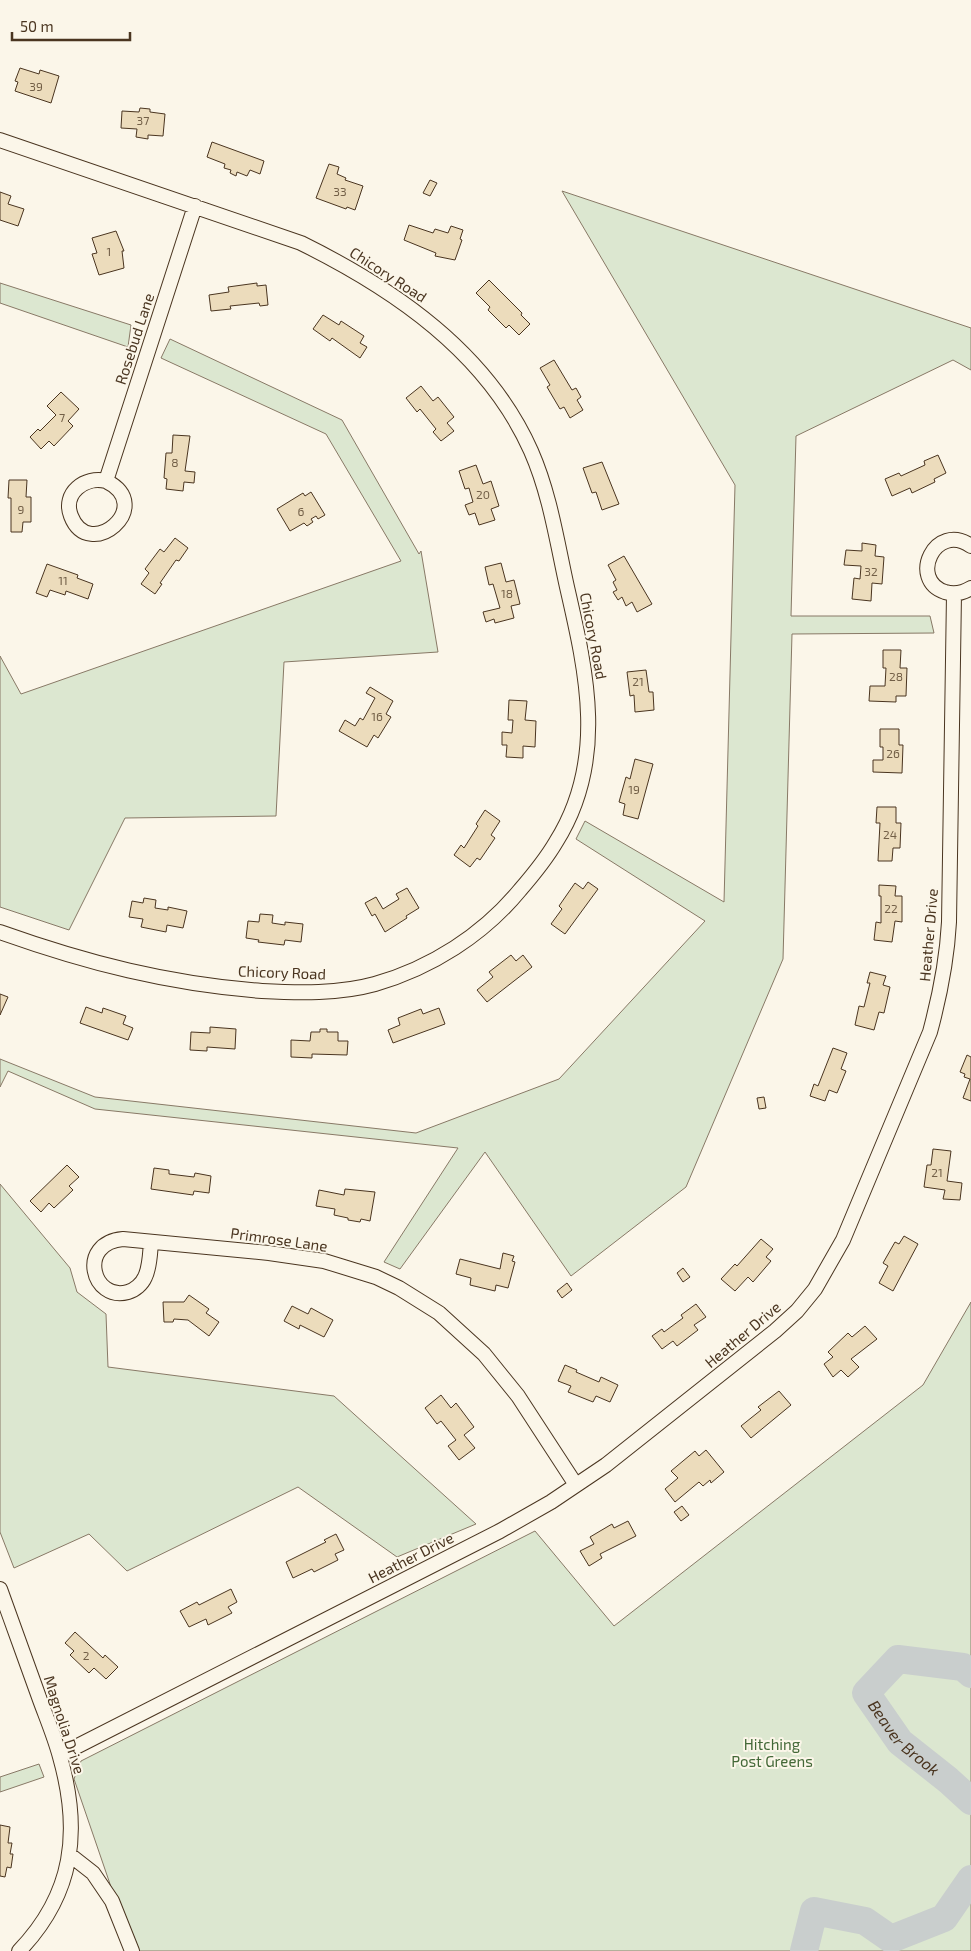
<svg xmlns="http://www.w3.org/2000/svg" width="971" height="1951" viewBox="0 0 971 1951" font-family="'Exo 2',sans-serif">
	<rect width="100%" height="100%" fill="#fbf6e9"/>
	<path fill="#dce7d0" stroke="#887966" d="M562 191 971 328V370L953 360 796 436 791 616H930L934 633 792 634 783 959 686 1187 571 1276 485 1152 400 1269 384 1262 458 1148 95 1109 8 1071 0 1087V1059L95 1097 416 1133 559 1079 705 921 576 839 585 821 724 902 735 485Z
		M0 283 131 325 128 347 0 303Z
		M170 339 342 420 419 554 421 551 438 652 284 662 276 816 125 818 69 930 0 907V656L21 694 401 561 326 434 161 358Z
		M0 1184 70 1268 77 1292 106 1314 108 1367 334 1396 476 1524 397 1557 298 1487 127 1571 89 1534 14 1568 0 1532Z
		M971 1302V1951H133L74 1779 81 1761 535 1531 614 1626 923 1385Z
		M39 1764 44 1777 0 1792V1777Z"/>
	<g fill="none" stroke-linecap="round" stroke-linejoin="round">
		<g stroke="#c9cecd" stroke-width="28">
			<path id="s1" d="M971 1674 963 1667 898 1659 866 1693 900 1742 948 1780 971 1801"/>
			<path d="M804 1951 814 1911 865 1921 891 1939 944 1918 971 1879"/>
		</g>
	</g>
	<path fill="#ecdcbc" stroke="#4a3520" d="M20 68 39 74 40 70 59 76 51 103 15 91 18 82 15 81Z
		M140 108 150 109V112L165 114 163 136 148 135V139L136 137 137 129 121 128 122 111 139 112Z
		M212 142 264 161 260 174 250 170 247 176 237 172 236 176 230 173 231 170 224 168 225 164 207 157Z
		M329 164 339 167 337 174 346 178 345 180 363 186 355 210 347 207 346 209 316 198Z
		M430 180 437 183 430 196 423 193Z
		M0 192 11 196 8 204 24 209 18 226 0 220Z
		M409 225 433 233 435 229 448 233 451 226 463 230 460 239 462 240 455 260 435 256 436 253 404 240Z
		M116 231 124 251H122L124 268 99 275 92 254 97 253 92 238Z
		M489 280 522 313 521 315 530 324 519 335 509 325 506 328 488 310 490 307 476 293Z
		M257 283V286L266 285 268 305 260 306 259 303 230 306 231 309 211 311 209 295 229 292 228 287Z
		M323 315 339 325 341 321 364 336 360 343 367 347 360 358 332 338 330 341 313 329Z
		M554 360 572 390 576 388 581 397 577 400 583 410 570 418 564 407 560 409 547 387 550 385 540 368Z
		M421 386 433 401 438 397 454 417 447 423 454 431 441 441 433 432 436 429 420 409 417 412 406 398Z
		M61 392 79 409 68 421 73 426 54 446 49 441 41 449 30 437 38 429 40 431 56 415 47 406Z
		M173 435 190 436 185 471 195 472 194 483 184 482 183 491 166 489 167 479 164 478 166 453H172Z
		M938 455 946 473 934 479 935 482 912 493 910 488 892 496 885 479 899 473 901 476 925 465 924 461Z
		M602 462 619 504 602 510 596 492 592 493 583 468Z
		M476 465 483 484 491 481 499 506 491 509 495 520 479 525 475 513 469 515 465 505 473 502 469 488 465 489 459 471Z
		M9 480H27L26 497H31V522H23L22 532H11V498H8Z
		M311 492 325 515 318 519 316 516 311 519 313 522 307 526 304 523 290 531 277 509 303 493 305 496Z
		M175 538 188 548 179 561 176 560 160 583 162 584 155 594 141 584 149 573 145 569 160 549 164 552Z
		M862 543 876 545 875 556 884 557 882 584 872 583 871 601 852 599 854 578 860 579 861 566 844 565 846 550 862 551Z
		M624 556 652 604 637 612 632 602 626 606 622 597 618 600 613 592 617 590 613 582 616 580 608 565Z
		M501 563 506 582 514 580 520 604 511 606 514 618 495 623 494 619 486 622 483 612 500 608 493 584 489 585 485 567Z
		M47 564 78 575 77 578 93 584 88 599 66 591 65 595 50 590 47 597 36 593Z
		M883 650H901L900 668H907L906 696H896V702L869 701 870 686H885L886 668H883Z
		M646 670 649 692H653L654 710 635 712 634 695 630 696 627 672Z
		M370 687 393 701 386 714 391 717 378 738 374 735 367 747 339 731 345 720 355 726 360 718 363 720 375 698 366 693Z
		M509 700 527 701 525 720 536 721 535 747 523 746V758L506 757 507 745H502V732L512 733 513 720H508Z
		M880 729H899V745H903L902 773 873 772V760H883V747H880Z
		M635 759 653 764 638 819 623 815 625 804 619 802 626 777 630 779Z
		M877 807H896V823H901L900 848H893L892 861H878L880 823H876Z
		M485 810 500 821 491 835 495 838 480 860 477 858 470 867 454 855 461 845 464 848 478 826 476 824Z
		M588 882 598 889 565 934 551 924 562 909 559 906 575 883 583 889Z
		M879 885 896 886 895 896H902V922L895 921 892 942 874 940 876 922 881 923V896H879Z
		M407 888 419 908 406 916 407 918 385 932 375 914 372 916 365 903 376 897 383 909 399 899 396 894Z
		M144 898 156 900 155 908 168 910V907L187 911 183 928 167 925 166 932 141 927 143 919 129 917 132 901 143 903Z
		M260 914 273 915 272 923 285 925V922L303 924 301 942 285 940 284 945 258 942 259 940 246 938 248 921 259 922Z
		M511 955 516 961 523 955 532 967 487 1002 477 990 493 977 489 972Z
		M870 972 886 976 883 985 890 987 884 1013 879 1012 874 1030 855 1025 859 1006 864 1007 870 983H867Z
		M0 994 8 997 0 1015Z
		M86 1007 102 1013 103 1008 126 1016 123 1024 133 1028 128 1040 80 1023Z
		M439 1008 445 1024 393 1043 388 1030 400 1025 398 1018 421 1009 423 1014Z
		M210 1027 236 1029 235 1049 207 1047V1051L190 1050 191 1032 210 1033Z
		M320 1029H327V1032H338V1041H348L347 1055 312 1054V1058L291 1057V1040L310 1041 311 1032H320Z
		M833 1048 847 1053 841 1069 846 1071 837 1093 829 1090 825 1101 810 1096 814 1084 818 1086Z
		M967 1055 971 1057V1101L963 1098 970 1079 964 1077 965 1074 960 1072Z
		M764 1097 766 1108 759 1109 757 1098Z
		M933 1149 951 1151 947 1181 962 1183 960 1200 943 1199 945 1190 924 1187 927 1165H931Z
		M67 1165 79 1177 69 1186 73 1190 54 1208 49 1203 41 1212 30 1201Z
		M154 1168 169 1170V1174L194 1177 195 1173 211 1176 209 1193 194 1191 193 1195 151 1189Z
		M345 1189 375 1192 370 1221 361 1219 360 1222 348 1220V1218L334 1215 335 1209 316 1206 319 1190 344 1195Z
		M904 1236 918 1244 893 1291 879 1283 888 1266 883 1263 895 1242 899 1244Z
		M761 1239 773 1249 766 1257 771 1261 753 1282 748 1277 735 1291 721 1279 735 1264 737 1266Z
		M503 1253 514 1256 512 1261 515 1262 508 1288 496 1285 495 1291 470 1285 471 1278 456 1274 460 1259 500 1269Z
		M683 1268 690 1277 683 1282 677 1273Z
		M567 1283 572 1290 562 1298 557 1291Z
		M189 1295 209 1309 206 1313 219 1322 209 1336 188 1320 174 1319 173 1322H164L163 1302H184Z
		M696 1304 706 1317 694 1325 698 1330 677 1346 673 1341 662 1349 652 1336 662 1329 664 1332 683 1318 681 1315Z
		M292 1306 308 1314 311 1308 333 1320 324 1337 300 1325 299 1329 284 1321Z
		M865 1326 877 1339 851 1359 859 1367 848 1377 841 1370 833 1377 824 1364 833 1357 828 1352 848 1333 852 1337Z
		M565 1365 577 1370 576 1372 599 1382 601 1377 618 1385 610 1402 596 1396 593 1402 568 1392 571 1386 558 1381Z
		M779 1391 791 1405 751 1438 741 1426 761 1410 758 1407Z
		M441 1395 451 1408 456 1403 474 1427 464 1435 475 1448 459 1460 448 1446 456 1440 441 1421 437 1424 425 1408Z
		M706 1450 724 1472 711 1483 710 1480 703 1486 699 1482 675 1502 665 1489 678 1478 671 1471 695 1451 699 1456Z
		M682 1506 689 1515 681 1521 674 1512Z
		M628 1521 636 1536 600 1554 602 1558 589 1566 580 1551 594 1544 590 1537 612 1524 614 1528Z
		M336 1534 344 1550 335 1554 338 1560 314 1572 312 1569 293 1578 286 1562 326 1542 324 1540Z
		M231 1589 237 1602 228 1607 232 1613 208 1625 206 1619 189 1627 180 1611 197 1602 199 1605Z
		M75 1632 103 1658 105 1655 118 1667 106 1679 94 1668 89 1673 70 1655 74 1651 65 1643Z
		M0 1825 10 1827 8 1843H12L10 1854H13L11 1868 7 1867 5 1877 0 1876Z"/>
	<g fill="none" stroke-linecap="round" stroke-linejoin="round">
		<g stroke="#4a3520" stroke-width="16">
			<path id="street" d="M0 140 301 243C394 289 487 352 531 451 550 494 557 542 567 587 587 674 607 761 556 842 546 859 533 875 520 890 483 935 431 968 375 984 339 994 299 993 262 991 169 984 87 963 0 932
				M106 481C85 476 62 493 71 516 89 563 157 506 106 481L195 206
				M971 546C935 521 908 580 945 592 955 595 963 593 971 588
				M151 1242C150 1253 150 1267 145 1277 142 1284 135 1290 128 1292 92 1302 77 1243 123 1239L269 1253 324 1261 376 1277 399 1288 439 1313 484 1354 518 1396 576 1485
				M0 1589C13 1626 27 1663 40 1700 47 1719 55 1738 60 1757 81 1831 74 1894 19 1951
				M60 1755 500 1531 551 1502 606 1465 775 1331 797 1311 815 1289 843 1240 930 1032C940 995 947 960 949 922L954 594
				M70 1855 93 1873 112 1901 132 1951"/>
		</g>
		<use href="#street" stroke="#fbf6e9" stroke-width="14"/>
	</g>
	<g text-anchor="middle" stroke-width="4" stroke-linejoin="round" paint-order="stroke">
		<g font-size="12" fill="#725f47">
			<text x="36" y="91">39</text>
			<text x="143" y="125">37</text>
			<text x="340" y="196">33</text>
			<text x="109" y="256">1</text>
			<text x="62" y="422">7</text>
			<text x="175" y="467">8</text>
			<text x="483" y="499">20</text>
			<text x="21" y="514">9</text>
			<text x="301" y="516">6</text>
			<text x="871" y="576">32</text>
			<text x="63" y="585">11</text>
			<text x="507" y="598">18</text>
			<text x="896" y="681">28</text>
			<text x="638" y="686">21</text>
			<text x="377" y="721">16</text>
			<text x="893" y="758">26</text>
			<text x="634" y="794">19</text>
			<text x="890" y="839">24</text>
			<text x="891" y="913">22</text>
			<text x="937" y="1177">21</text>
			<text x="86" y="1660">2</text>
		</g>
		<g font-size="15" fill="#4a3520" stroke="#fbf6e9">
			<text transform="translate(388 275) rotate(33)" y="5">Chicory Road</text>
			<text transform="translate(135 339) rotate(-72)" y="5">Rosebud Lane</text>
			<text transform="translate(593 636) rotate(79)" y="5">Chicory Road</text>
			<text transform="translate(929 935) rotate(-85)" y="5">Heather Drive</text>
			<text transform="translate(282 973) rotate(2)" y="5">Chicory Road</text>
			<text transform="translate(279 1240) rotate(8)" y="5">Primrose Lane</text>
			<text transform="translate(743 1335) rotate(-40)" y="5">Heather Drive</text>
			<text transform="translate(411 1558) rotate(-27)" y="5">Heather Drive</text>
			<text transform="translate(64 1725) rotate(72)" y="5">Magnolia Drive</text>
		</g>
		<g font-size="15" fill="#436837" stroke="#fbf6e9">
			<text x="772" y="1750">Hitching<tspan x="772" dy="17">Post Greens</tspan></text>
		</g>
		<g font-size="16" font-style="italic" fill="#4a3520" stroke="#fbf6e9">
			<text dy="6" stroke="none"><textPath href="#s1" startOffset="182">Beaver Brook</textPath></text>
		</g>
	</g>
	<path d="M12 32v8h118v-8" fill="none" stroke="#4a3520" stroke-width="2.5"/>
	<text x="20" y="32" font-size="15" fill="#4a3520" stroke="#fbf6e9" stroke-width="4" paint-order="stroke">50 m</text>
</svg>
